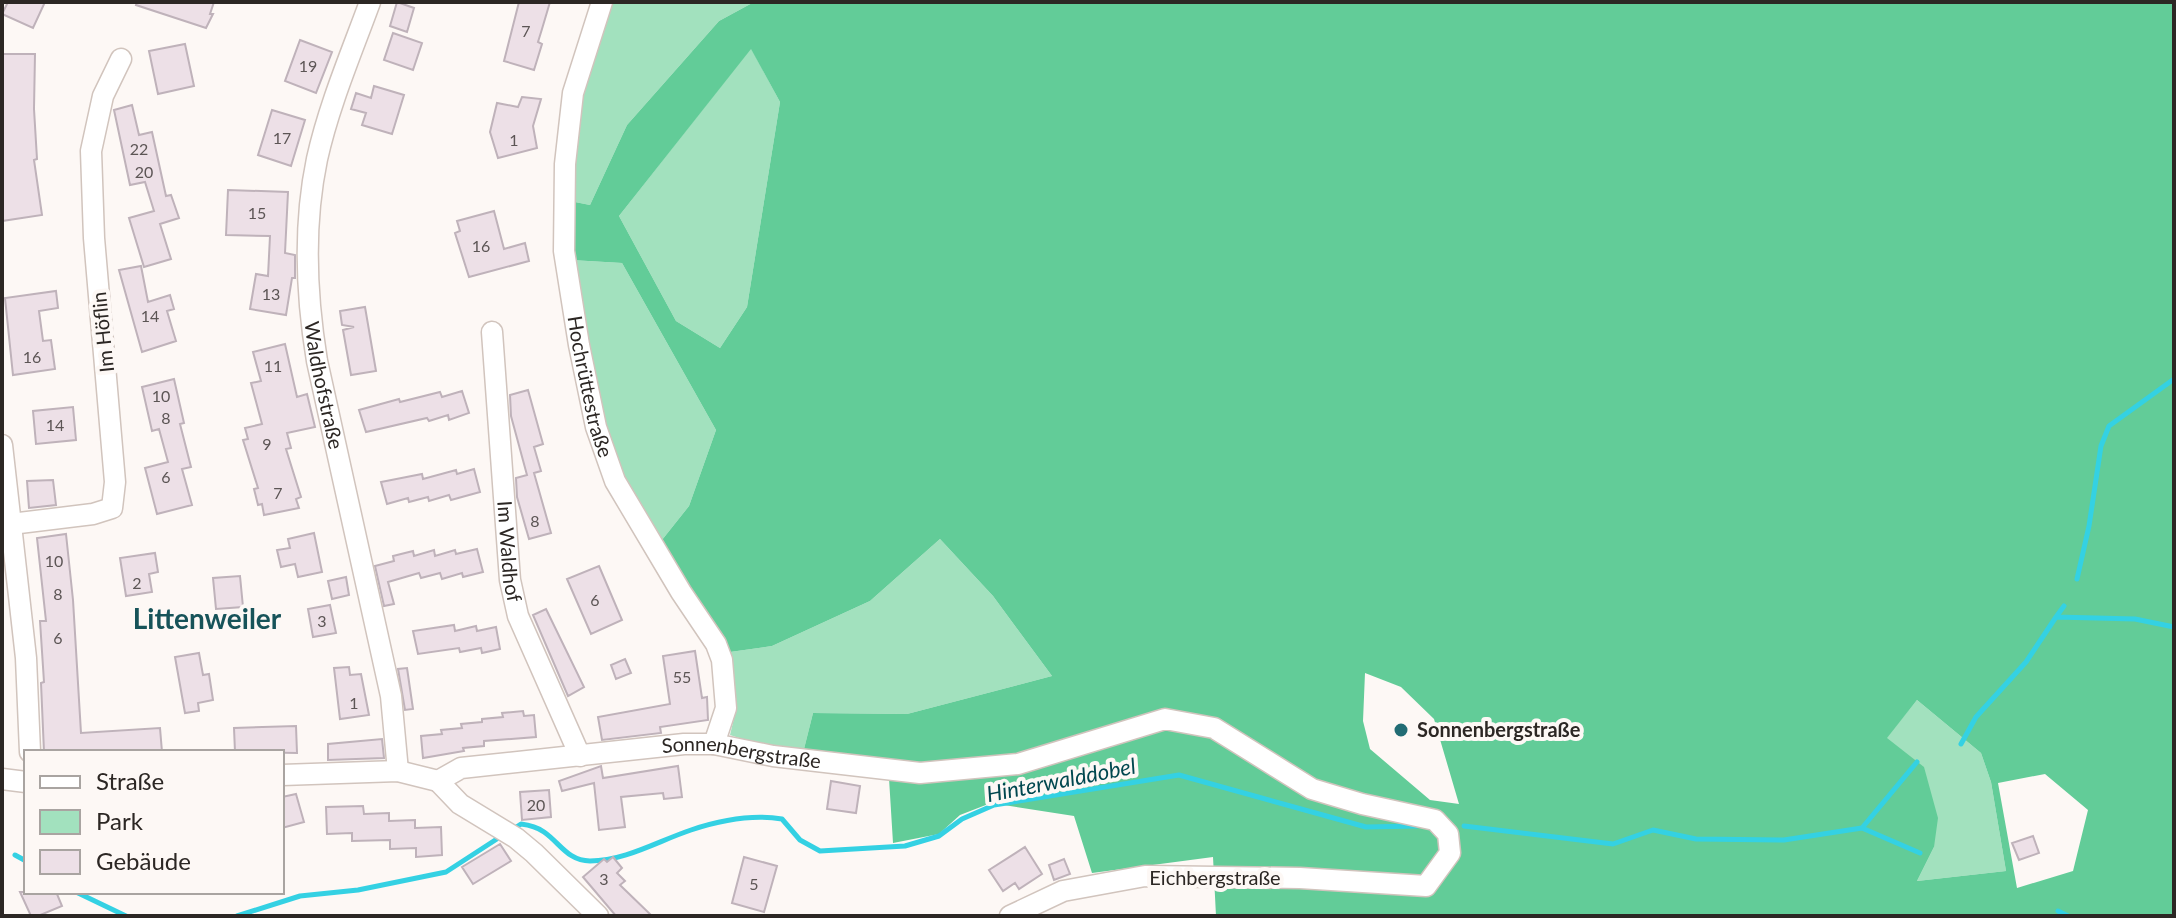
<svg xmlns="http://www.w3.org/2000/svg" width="2176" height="918" viewBox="0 0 2176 918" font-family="Lato,sans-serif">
	<rect width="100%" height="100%" fill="#fdf8f5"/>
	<path fill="#a2e1be" d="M607 2H754L719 21 627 125 590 205 570 201 586 72Z
		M751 48 780 102 747 307 720 348 676 321 619 216Z
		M571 260 622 263 716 430 689 506 658 545 624 482 605 435Z
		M940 539 993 596 1052 676 907 714 813 713 803 753 772 749 730 735 735 714 730 652 772 646 870 601Z
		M1917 700 1981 753 1991 782 2006 871 1917 881 1934 847 1886 738Z"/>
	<path fill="#62cc98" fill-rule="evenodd" d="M754 2H2174V916H1216L1213 857 1092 873 1074 816 991 803 960 815 939 834 893 843 888 762 803 753 813 713 907 714 1052 676 993 596 940 539 870 601 772 646 730 652 658 545 689 506 716 430 622 263 571 260 570 201 590 205 627 125 719 21ZM751 49 780 102 747 307 720 348 676 321 619 216ZM1365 673 1401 687 1434 719 1459 804 1430 800 1370 749 1363 721ZM1917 700 1981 753 1991 782 2006 871 1917 881 1934 847 1938 818 1924 767 1887 738ZM2045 774 2088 810 2073 871 2017 888 1998 783Z"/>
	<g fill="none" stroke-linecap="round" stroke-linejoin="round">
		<path stroke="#34d1e3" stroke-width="5" d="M2077 579 2089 526 2101 446 2109 426 2174 379
			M2056 617 2064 606
			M1961 744 1976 717 2026 662 2056 617 2135 619 2174 627
			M1464 826 1613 844 1653 830 1696 839 1784 840 1862 828 1920 853
			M1862 828 1917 762
			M512 830 521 824C530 825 537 827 544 832 560 843 568 861 590 861 625 861 658 841 691 830 721 820 751 814 782 819L800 840 820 851 905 846 939 836 962 819 994 805 1179 775 1366 827 1417 826
			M15 855 26 861
			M76 892 126 916
			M2058 911 2068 916
			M237 916 300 896 358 890 446 872 503 835"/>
	</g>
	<path fill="#ede0e7" stroke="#bfb2ba" stroke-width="2" d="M8 2H45L33 28 2 14Z
		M137 2H214L210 14H213L206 28 136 5Z
		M397 2 414 8 407 32 390 26Z
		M519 2H550L542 29 538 42 542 44 534 70 504 61Z
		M393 33 422 43 413 70 384 60Z
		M300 40 332 52 316 93 285 81Z
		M185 44 194 86 158 94 149 51Z
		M2 54H35L34 109 37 159 34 160 42 215 2 221Z
		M374 86 404 95 392 134 362 125 366 113 351 109 356 93 371 98Z
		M522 97 541 99 533 126 537 148 498 158 490 132 497 103 518 107Z
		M132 105 139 135 152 132 166 196 171 195 179 218 160 224 171 259 144 267 129 218 154 211 145 182 130 185 114 110Z
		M272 110 305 120 291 166 258 155Z
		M228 190 288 192 285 253 295 255V278H292L286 315 250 309 256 274 268 276 270 236 226 235Z
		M494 211 504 249 525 243 529 261 469 277 455 233 460 231 457 221Z
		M141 266 148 302 170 295 174 309 167 311 176 341 142 352 119 270Z
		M56 291 58 308 39 311 43 341 51 340 55 369 13 375 5 298Z
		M365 307 376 371 351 375 343 330 354 327 342 325 340 311Z
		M285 344 297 397 307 394 315 427 287 433 291 448 286 449 301 497 296 499 299 508 264 515 262 504 258 505 254 489 258 488 243 440 248 439 245 428 262 424 251 383 261 381 253 352Z
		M174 379 184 423 180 424 191 467 182 469 192 505 157 514 145 468 168 462 159 429 152 431 142 387Z
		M528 390 543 444 534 447 541 471 534 473 551 533 529 539 517 497 516 478 527 475 511 416 510 395Z
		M462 391 469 413 449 420 448 415 429 421 427 418 366 432 359 410 399 399 400 402 440 392 442 397Z
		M73 407 76 440 36 444 33 411Z
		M474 469 480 492 451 500 449 495 429 501 428 497 409 502 408 498 387 504 381 482 422 474 423 479 456 470 457 474Z
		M53 480 56 505 29 508 27 481Z
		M314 533 322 572 298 577 295 564 281 567 277 550 290 548 288 539Z
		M66 534 73 600 81 733 160 728 162 752H44L41 683 44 682 40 621H46L37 538Z
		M477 549 483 572 463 577 462 573 442 579 440 573 421 578 419 573 388 582 394 604 384 606 375 566 394 561 393 556 413 551 414 556 434 550 435 556 455 550 456 554Z
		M155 553 158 572 149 574 152 592 126 596 120 558Z
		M599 566 622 620 591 634 567 579Z
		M240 576 243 607 216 609 213 578Z
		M346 577 349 595 332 599 328 581Z
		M330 605 336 633 313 637 308 609Z
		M546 609 584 687 568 696 533 615Z
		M454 625 455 631 476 626 477 631 496 627 500 649 482 653 481 648 460 652 459 648 418 654 413 631Z
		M695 651 702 698 707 697 708 720 660 727 661 733 602 740 598 717 670 704 663 656Z
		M199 653 203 675 209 674 213 700 198 703 199 711 185 713 175 657Z
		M625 659 631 673 616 679 611 665Z
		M349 667 350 675 361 674 369 715 340 719 334 668Z
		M407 668 413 709 405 710 398 669Z
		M523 711 524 716 534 715 536 737 484 741V746L463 748 464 751 423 758 421 736 442 734 441 730 462 728 461 724 482 722V719L503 717 502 713Z
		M296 726 297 753 235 752 234 728Z
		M382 739 384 758 328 760V744Z
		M601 766 603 778 678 766 682 797 664 799 663 793 621 797 625 827 599 830 594 783 562 791 559 781Z
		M831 781 860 786 856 813 827 809Z
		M549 790 551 817 522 820 520 792Z
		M296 794 304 822 282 828V797Z
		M363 806 364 814 389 813V821L415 820V828L441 827 442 855 416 857V848L390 849V840L352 841V833L327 834 326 807Z
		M2033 836 2039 853 2019 860 2012 843Z
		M500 844 511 861 473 884 462 867Z
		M1025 847 1042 874 1019 889 1015 883 1003 891 989 870Z
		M613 857 622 868 617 873 625 881 620 885 652 916H616L583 877 604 859 607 862Z
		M744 857 777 866 764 912 732 903Z
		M1064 859 1070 874 1054 880 1049 865Z
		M20 892H53L57 894 62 906 38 916H31Z"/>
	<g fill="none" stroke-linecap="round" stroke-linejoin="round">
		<g stroke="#d1c4bd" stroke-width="23">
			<g id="minor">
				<path id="s1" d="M370 2C351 54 329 105 317 159 303 226 306 294 317 361L391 696 398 771"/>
				<path id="s2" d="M602 2 573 93 565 164 564 251 579 345 596 427 615 481 681 592 716 644 722 660 726 708 714 744"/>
				<path id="s3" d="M492 332 510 580 518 616 580 756"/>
				<path d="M2 445 26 658 30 752"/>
				<path d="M11 524 93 514 112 508 115 482 94 238 91 151 103 96 121 59"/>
				<path id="s4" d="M282 775 398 771 438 781 461 768 684 744H714L773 756 920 773 1018 764 1165 719 1214 728 1312 789 1362 804 1435 820 1448 834 1450 853 1426 886 1300 878 1145 876 1063 891 1010 916"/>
				<path d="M2 779 26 782"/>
				<path d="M438 781 460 804 516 838 534 853 598 916"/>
			</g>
		</g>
		<use href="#minor" stroke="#fff" stroke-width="20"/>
	</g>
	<circle fill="#216c74" stroke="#fdf8f5" stroke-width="3" cx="1401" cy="730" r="8"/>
	<g text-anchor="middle" stroke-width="8" stroke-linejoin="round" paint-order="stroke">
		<g font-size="16" fill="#5c5555">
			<text x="526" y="37">7</text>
			<text x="308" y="72">19</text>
			<text x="282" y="144">17</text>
			<text x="514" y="146">1</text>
			<text x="139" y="155">22</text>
			<text x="144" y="178">20</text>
			<text x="257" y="219">15</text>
			<text x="481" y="252">16</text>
			<text x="271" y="300">13</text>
			<text x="150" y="322">14</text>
			<text x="32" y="363">16</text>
			<text x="273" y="372">11</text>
			<text x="161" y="402">10</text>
			<text x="166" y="424">8</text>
			<text x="55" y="431">14</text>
			<text x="267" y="450">9</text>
			<text x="166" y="483">6</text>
			<text x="278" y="499">7</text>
			<text x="535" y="527">8</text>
			<text x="54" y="567">10</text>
			<text x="137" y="589">2</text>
			<text x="58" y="600">8</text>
			<text x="595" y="606">6</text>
			<text x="322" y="627">3</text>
			<text x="58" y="644">6</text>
			<text x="682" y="683">55</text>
			<text x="354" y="709">1</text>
			<text x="536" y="811">20</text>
			<text x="604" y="885">3</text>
			<text x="754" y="890">5</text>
		</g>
		<g font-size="20" fill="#2c2724" stroke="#fdf8f5">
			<text transform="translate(103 332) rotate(-96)" y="7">Im Höflin</text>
			<text dy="7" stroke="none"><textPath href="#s1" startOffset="394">Waldhofstraße</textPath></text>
			<text dy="7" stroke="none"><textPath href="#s2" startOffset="392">Hochrüttestraße</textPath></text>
			<text dy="7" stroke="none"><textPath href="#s3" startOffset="220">Im Waldhof</textPath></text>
			<text dy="7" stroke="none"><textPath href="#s4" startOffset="466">Sonnenbergstraße</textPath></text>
			<text x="1215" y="885">Eichbergstraße</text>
		</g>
		<g font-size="20" font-weight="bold" fill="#2c2724" stroke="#fdf8f5" text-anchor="start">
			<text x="1417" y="737">Sonnenbergstraße</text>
		</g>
		<g font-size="22" font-style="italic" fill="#01474f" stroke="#fdf8f5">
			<text transform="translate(1061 780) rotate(-11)" y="8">Hinterwalddobel</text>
		</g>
		<g font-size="28" font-weight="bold" fill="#175359" stroke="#fdf8f5">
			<text x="207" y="629">Littenweiler</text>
		</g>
	</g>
	<rect width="2176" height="918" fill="none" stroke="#2c2724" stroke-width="8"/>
	<rect x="24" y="750" width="260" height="144" fill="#fdf8f5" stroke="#a9a4a1" stroke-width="2"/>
	<rect x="40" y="776" width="40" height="12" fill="#ffffff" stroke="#a9a4a1" stroke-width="2"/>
	<text x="96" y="790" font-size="24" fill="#2c2724">Straße</text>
	<rect x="40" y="810" width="40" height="24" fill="#a2e1be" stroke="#a9a4a1" stroke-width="2"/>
	<text x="96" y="830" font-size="24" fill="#2c2724">Park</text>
	<rect x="40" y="850" width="40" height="24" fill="#ede0e7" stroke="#a9a4a1" stroke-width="2"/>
	<text x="96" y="870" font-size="24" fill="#2c2724">Gebäude</text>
</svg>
